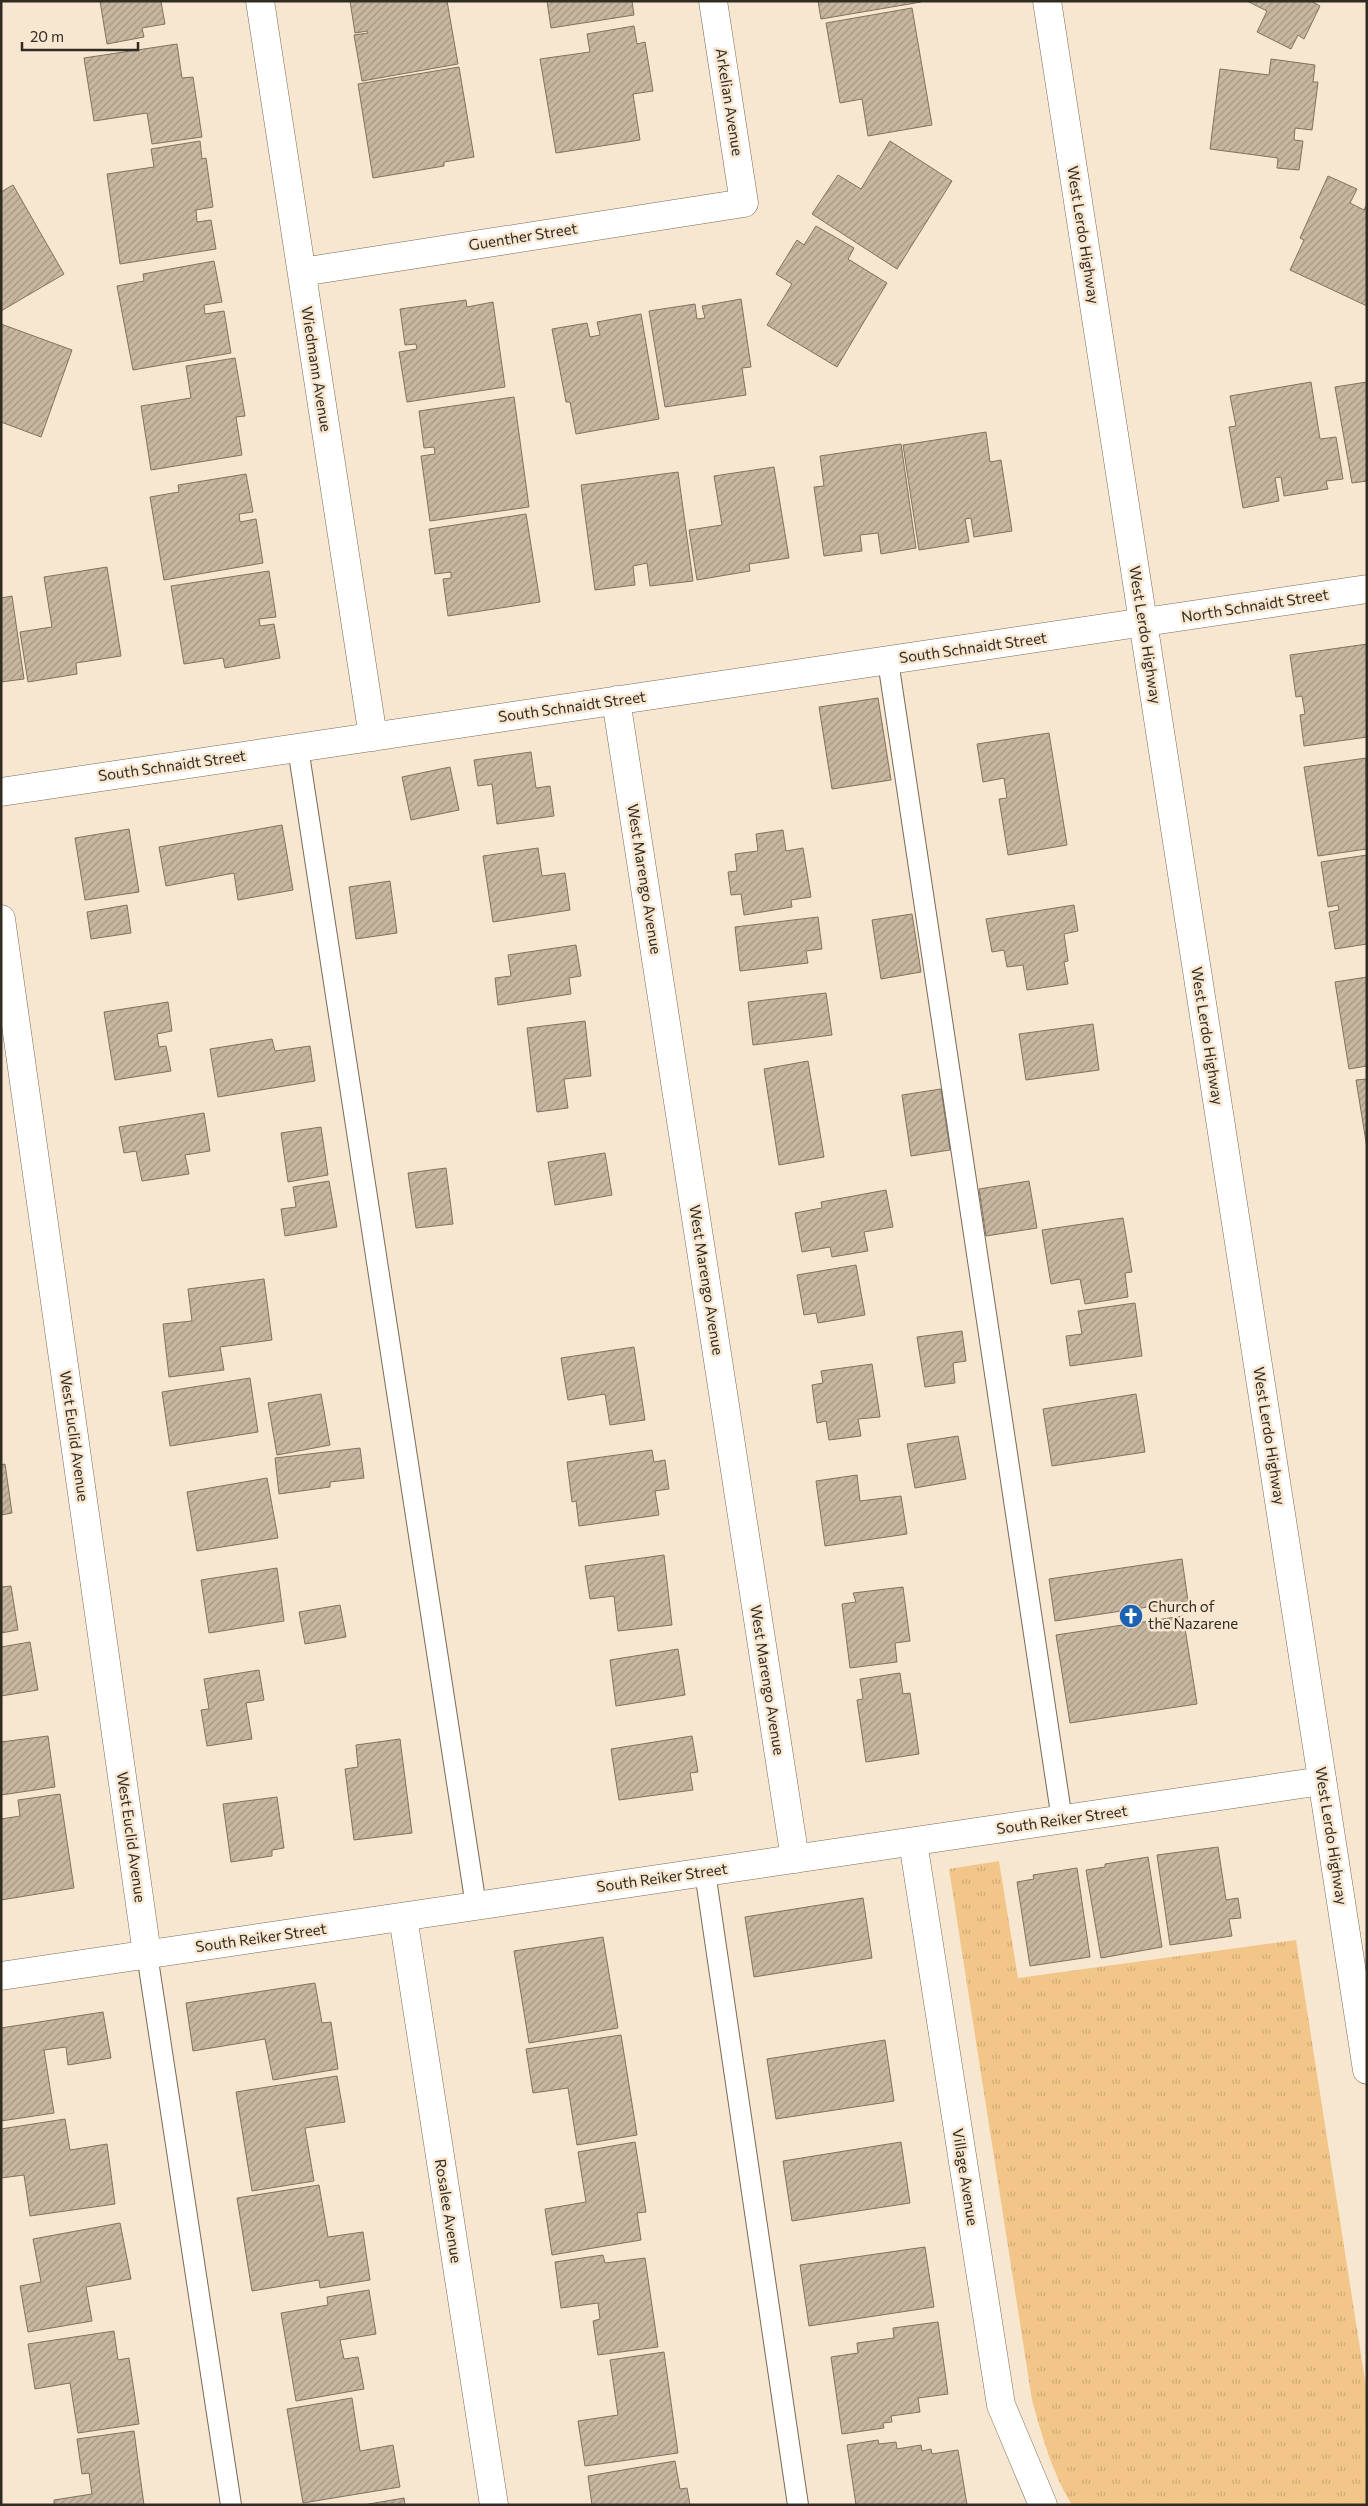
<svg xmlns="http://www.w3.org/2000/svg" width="1368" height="2506" viewBox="0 0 1368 2506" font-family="Commissioner,sans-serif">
	<defs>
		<pattern id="grass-tufts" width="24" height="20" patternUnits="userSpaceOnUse" patternTransform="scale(1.25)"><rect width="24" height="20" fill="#f2c689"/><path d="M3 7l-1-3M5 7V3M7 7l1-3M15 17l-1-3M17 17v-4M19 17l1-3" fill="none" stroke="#d0aa76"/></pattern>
		<pattern id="building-hatch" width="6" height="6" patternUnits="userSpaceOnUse" patternTransform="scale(1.25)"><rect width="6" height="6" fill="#c7b7a1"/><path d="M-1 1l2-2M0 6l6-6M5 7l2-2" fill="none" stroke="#a29583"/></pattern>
	</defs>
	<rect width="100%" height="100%" fill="#f7e7d0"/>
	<path fill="url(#grass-tufts)" d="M999 1861 1018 1978 1296 1940 1367 2393V2505H1072C1052 2473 1042 2436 1032 2400L949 1869Z"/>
	<path fill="url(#building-hatch)" stroke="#80725e" d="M100 1H164L161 2 165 24 142 28 144 37 107 44Z
		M350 1H447L458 64 362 81 354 35 368 33 367 31 355 33Z
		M547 1H632L634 15 551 28Z
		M818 1H921V2L821 19Z
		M1247 1H1311L1320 6 1304 39 1298 35 1291 49 1257 32 1267 11Z
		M912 8 932 125 868 136 862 99 840 103 826 23Z
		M634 26 637 44 645 42 653 91 633 94 640 140 556 153 540 59 590 52 587 34Z
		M177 44 182 78 193 77 202 137 152 144 147 113 94 121 84 58Z
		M1271 59 1315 65 1313 82H1318L1312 130 1295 128 1294 140 1303 141 1299 170 1277 168 1278 158 1210 149 1220 69 1269 75Z
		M459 67 474 157 444 162V166L373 178 358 84Z
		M200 141 202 159 206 158 213 207 196 210 197 222 211 220 216 249 120 264 107 174 154 167 151 149Z
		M890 141 952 181 897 269 812 214 838 175 861 189Z
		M1328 176 1357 189 1350 203 1364 210 1367 204V306L1290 270 1304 240 1300 238Z
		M13 185 64 274 1 311V192Z
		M816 226 854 248 848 259 887 283 837 367 767 325 792 284 776 274 797 240 804 245Z
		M214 261 222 302 204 305 205 314 224 311 231 353 133 370 117 286 144 281 143 274Z
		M741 299 751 367 742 368 746 395 665 407 649 311 695 304 697 319 705 318 702 306Z
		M466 300 467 307 493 302 505 387 407 402 399 352 417 349 416 344 405 345 400 309Z
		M641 314 659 419 576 434 570 402H566L552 329 587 323 590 337 600 335 597 322Z
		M1 324 72 350 41 437 1 422Z
		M235 358 245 416 236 417 242 455 151 470 141 406 191 398 186 366Z
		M1311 382 1320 439 1336 437 1343 479 1326 481 1328 489 1284 496 1281 477 1275 478 1279 501 1243 508 1229 427 1236 426 1230 396Z
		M1367 382V481L1352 483 1335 387Z
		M514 397 529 507 430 521 421 456 435 454 434 447 424 448 419 411Z
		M986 432 990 462 1001 460 1012 531 974 537 971 518 965 519 969 542 919 550 903 445Z
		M901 444 916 548 881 554 878 533 860 535 862 551 824 556 814 487 824 486 820 456Z
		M774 467 789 558 749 564 750 571 697 580 689 530 722 525 714 476Z
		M678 472 693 581 650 586 647 563 633 566 635 585 595 590 581 485Z
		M246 474 253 512 239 514 240 522 256 519 263 563 164 580 150 497 179 492 178 485Z
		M526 514 540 602 448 616 443 579 451 578V572L435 574 429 529Z
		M107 567 121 656 76 663 77 674 28 682 20 632 52 627 44 577Z
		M269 571 276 617 259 619 260 626 274 624 280 658 225 668 223 658 184 664 171 586Z
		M12 596 24 679 1 682V598Z
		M1367 644V737L1304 746 1300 715 1305 714 1302 696 1296 697 1290 655Z
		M878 698 891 780 832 789 819 707Z
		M1049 733 1067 845 1008 855 999 799 1007 798 1004 778 983 782 977 744Z
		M531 752 536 788 550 786 554 816 497 824 492 784 478 786 474 760Z
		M1366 758 1367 849 1318 856 1304 767Z
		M450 767 459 810 411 820 402 777Z
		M282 825 293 890 238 900 234 873 166 886 159 847Z
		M129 829 139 892 85 900 75 838Z
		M783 830 786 851 803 848 811 897 791 900 792 907 744 915 741 894 731 895 728 872 737 871 735 854 758 851 756 834Z
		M538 848 542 876 565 873 570 910 493 922 483 856Z
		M1367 855V944L1335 949 1329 912 1339 910 1338 905 1328 907 1321 862Z
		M390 881 397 933 356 939 349 887Z
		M127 905 131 933 91 939 87 912Z
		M1074 905 1078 931 1064 934 1068 961 1064 962 1068 984 1027 990 1023 965 1007 967 1004 950 992 952 986 919Z
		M912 914 921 972 881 979 872 920Z
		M818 917 822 949 806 951 808 963 740 971 735 927Z
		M576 945 581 976 569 978 571 994 498 1005 495 978 511 976 508 955Z
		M1367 977V1066L1349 1069 1335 982Z
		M826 993 832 1035 753 1045 748 1002Z
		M168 1002 172 1031 157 1034 159 1047 166 1046 171 1071 115 1080 104 1012Z
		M585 1021 591 1076 564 1079 568 1108 537 1112 527 1028Z
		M1093 1024 1099 1070 1026 1080 1019 1034Z
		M272 1039 275 1051 310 1046 315 1081 218 1097 210 1049Z
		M808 1061 824 1157 779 1165 764 1069Z
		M1367 1079V1148L1356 1080Z
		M941 1089 950 1150 911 1156 902 1095Z
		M204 1113 210 1151 185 1155 189 1174 142 1181 136 1151 124 1153 119 1127Z
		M321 1127 328 1175 288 1182 281 1133Z
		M605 1153 612 1195 555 1205 548 1162Z
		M446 1168 453 1224 416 1228 408 1173Z
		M329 1181 337 1227 285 1236 281 1209 296 1207 293 1187Z
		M1029 1181 1037 1228 986 1236 979 1189Z
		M886 1190 893 1227 864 1232 868 1251 832 1257 830 1247 802 1252 795 1213 822 1208 821 1202Z
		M1123 1218 1132 1272 1125 1273 1128 1297 1085 1304 1080 1279 1051 1284 1042 1230Z
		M856 1265 865 1315 818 1323 816 1313 804 1315 797 1275Z
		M264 1279 272 1340 220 1347 224 1370 169 1377 163 1324 192 1321 188 1289Z
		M1135 1303 1142 1356 1070 1366 1066 1336 1082 1334 1078 1311Z
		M962 1331 966 1361 953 1363 955 1383 925 1387 917 1337Z
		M634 1347 645 1420 610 1425 605 1394 568 1400 561 1358Z
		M872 1364 880 1417 858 1419 861 1436 829 1440 826 1421 817 1423 812 1385 823 1383 821 1371Z
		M250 1378 258 1432 170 1446 162 1392Z
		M321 1394 330 1445 277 1455 268 1403Z
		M1136 1394 1145 1452 1052 1466 1043 1409Z
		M958 1436 966 1479 915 1488 907 1444Z
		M360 1448 364 1478 330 1482V1487L279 1494 275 1458Z
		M652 1450 654 1462 665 1460 669 1489 655 1491 659 1515 579 1526 576 1501 572 1502 567 1462Z
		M5 1464 12 1513 1 1515V1465Z
		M857 1475 860 1501 901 1496 907 1534 825 1546 816 1481Z
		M267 1478 278 1538 197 1551 187 1492Z
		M664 1555 672 1625 618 1631 614 1596 590 1599 585 1566Z
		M1182 1559 1188 1601 1055 1621 1049 1579Z
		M277 1568 284 1621 209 1633 201 1580Z
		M11 1586 18 1630 1 1633V1587Z
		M903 1587 910 1641 895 1643 897 1662 850 1668 842 1604 856 1602 853 1593Z
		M340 1605 346 1637 305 1644 299 1612Z
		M1183 1616 1197 1704 1070 1723 1056 1635Z
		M30 1642 38 1690 1 1696V1647Z
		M678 1649 685 1695 616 1706 610 1660Z
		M259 1670 264 1700 246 1703 252 1739 207 1746 201 1710 209 1709 204 1679Z
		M900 1673 903 1694 910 1693 919 1754 866 1762 857 1700 863 1699 860 1679Z
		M48 1736 55 1787 1 1795V1742Z
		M692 1736 698 1772 690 1773 693 1790 619 1800 611 1749Z
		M400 1739 412 1833 354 1840 345 1769 358 1767 356 1745Z
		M60 1794 74 1888 1 1900V1819L20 1816 18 1800Z
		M277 1797 284 1848 272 1850V1856L231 1862 223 1804Z
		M1218 1847 1226 1900 1238 1898 1241 1918 1229 1919 1232 1936 1170 1945 1157 1855Z
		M1148 1857 1162 1947 1101 1958 1086 1870 1105 1867V1864Z
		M1077 1868 1090 1957 1030 1966 1017 1882 1034 1879 1033 1875Z
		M863 1898 872 1958 754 1977 745 1917Z
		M603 1937 618 2028 529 2043 514 1951Z
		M315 1983 322 2023 331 2022 338 2069 273 2080 265 2039 193 2051 186 2003Z
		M103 2012 111 2058 68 2065 66 2047 44 2050 54 2113 1 2121V2028Z
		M621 2035 637 2135 577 2145 568 2088 533 2093 526 2049Z
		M885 2040 894 2101 776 2119 767 2059Z
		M337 2076 345 2122 305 2128 314 2181 252 2191 236 2092Z
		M65 2119 70 2150 107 2144 115 2204 30 2216 24 2175 1 2178V2129Z
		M635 2142 646 2212 637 2213 641 2240 552 2255 545 2209 586 2202 578 2152Z
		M901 2142 910 2203 792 2221 783 2161Z
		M319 2185 328 2237 363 2232 370 2280 320 2288 319 2280 252 2291 237 2198Z
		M120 2223 131 2279 86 2287 92 2321 28 2332 20 2286 41 2282 33 2239Z
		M925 2247 934 2307 809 2326 800 2265Z
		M603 2255 605 2263 645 2258 658 2347 598 2355 593 2321 600 2319 598 2303 561 2308 555 2262Z
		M369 2290 376 2334 340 2340 344 2359 358 2357 364 2389 296 2401 281 2313 328 2305 327 2297Z
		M938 2322 948 2394 918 2398 920 2412 891 2416 892 2422 883 2423 884 2428 842 2434 831 2357 858 2353 857 2343 894 2338 893 2328Z
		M114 2331 118 2360 129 2358 139 2424 78 2433 70 2383 35 2389 28 2344Z
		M664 2352 678 2453 585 2466 578 2421 618 2415 610 2360Z
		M352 2398 360 2451 393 2445 400 2487 303 2503 287 2409Z
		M134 2431 144 2505H54V2500L92 2494 89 2473 82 2474 77 2439Z
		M878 2440 879 2444 896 2442 897 2449 921 2445 922 2451 931 2449 932 2454 958 2450 967 2505H856L847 2445Z
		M675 2461 680 2489 687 2488 690 2505H592L588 2476Z
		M404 2498 405 2505H363Z"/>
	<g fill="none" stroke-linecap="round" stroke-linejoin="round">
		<g stroke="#796a57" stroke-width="22">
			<path id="lane" d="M888 661 1062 1820
				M298 748 476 1906
				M705 1872 798 2505
				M147 1954 231 2505"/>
		</g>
		<g stroke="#796a57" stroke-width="29">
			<path id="street" d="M260 1 373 737
				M302 272 744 203 713 1
				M616 700 795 1859
				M1 792 1367 589
				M1 919 147 1954
				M913 1842 1001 2405 1043 2505
				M403 1917 494 2505
				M1 1976 1322 1781"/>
		</g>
		<g stroke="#796a57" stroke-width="29">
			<path id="secondary" d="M1047 1 1367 2070"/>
		</g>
		<use href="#lane" stroke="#fff" stroke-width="20"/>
		<use href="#street" stroke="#fff" stroke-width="28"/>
		<use href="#secondary" stroke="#fff" stroke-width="28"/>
	</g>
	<defs>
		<g id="church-disc" transform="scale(1.25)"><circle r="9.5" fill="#1d62b2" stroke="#f7e7d0"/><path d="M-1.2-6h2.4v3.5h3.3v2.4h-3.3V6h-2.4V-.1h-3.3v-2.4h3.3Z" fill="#fff"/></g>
	</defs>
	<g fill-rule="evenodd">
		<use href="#church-disc" x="1131" y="1616"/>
	</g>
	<g text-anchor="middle" stroke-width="5" stroke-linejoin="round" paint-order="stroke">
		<g font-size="15" fill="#312b22" stroke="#f7e7d0">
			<text transform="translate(729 102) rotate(81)" y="5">Arkelian Avenue</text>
			<text transform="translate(1083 235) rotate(81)" y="5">West Lerdo Highway</text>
			<text transform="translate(523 237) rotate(-9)" y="5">Guenther Street</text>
			<text transform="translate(316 369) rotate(81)" y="5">Wiedmann Avenue</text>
			<text transform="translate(1255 606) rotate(-9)" y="5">North Schnaidt Street</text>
			<text transform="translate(1145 635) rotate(81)" y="5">West Lerdo Highway</text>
			<text transform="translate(973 648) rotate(-8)" y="5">South Schnaidt Street</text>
			<text transform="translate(572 707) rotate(-8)" y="5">South Schnaidt Street</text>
			<text transform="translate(172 766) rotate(-8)" y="5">South Schnaidt Street</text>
			<text transform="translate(644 879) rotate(81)" y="5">West Marengo Avenue</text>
			<text transform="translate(1207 1036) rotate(81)" y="5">West Lerdo Highway</text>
			<text transform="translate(706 1280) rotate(81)" y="5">West Marengo Avenue</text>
			<text transform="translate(74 1436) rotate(82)" y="5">West Euclid Avenue</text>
			<text transform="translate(1269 1436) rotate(81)" y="5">West Lerdo Highway</text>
			<text transform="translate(767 1680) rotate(81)" y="5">West Marengo Avenue</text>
			<text transform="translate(1062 1820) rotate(-8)" y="5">South Reiker Street</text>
			<text transform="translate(1331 1836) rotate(81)" y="5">West Lerdo Highway</text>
			<text transform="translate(131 1837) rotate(82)" y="5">West Euclid Avenue</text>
			<text transform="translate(662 1878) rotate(-8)" y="5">South Reiker Street</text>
			<text transform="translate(261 1938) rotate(-8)" y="5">South Reiker Street</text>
			<text transform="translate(965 2177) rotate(81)" y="5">Village Avenue</text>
			<text transform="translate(448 2211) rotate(81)" y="5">Rosalee Avenue</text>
		</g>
		<g font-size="15" fill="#312b22" stroke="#f7e7d0" text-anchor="start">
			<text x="1148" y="1612">Church of<tspan x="1148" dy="17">the Nazarene</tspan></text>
		</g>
	</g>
	<rect width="1368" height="2506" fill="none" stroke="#312b22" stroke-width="5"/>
	<path d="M22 42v8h116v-8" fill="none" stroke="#312b22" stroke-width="2.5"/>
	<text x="30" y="42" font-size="15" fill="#312b22" stroke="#f7e7d0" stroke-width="4" paint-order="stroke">20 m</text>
</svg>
